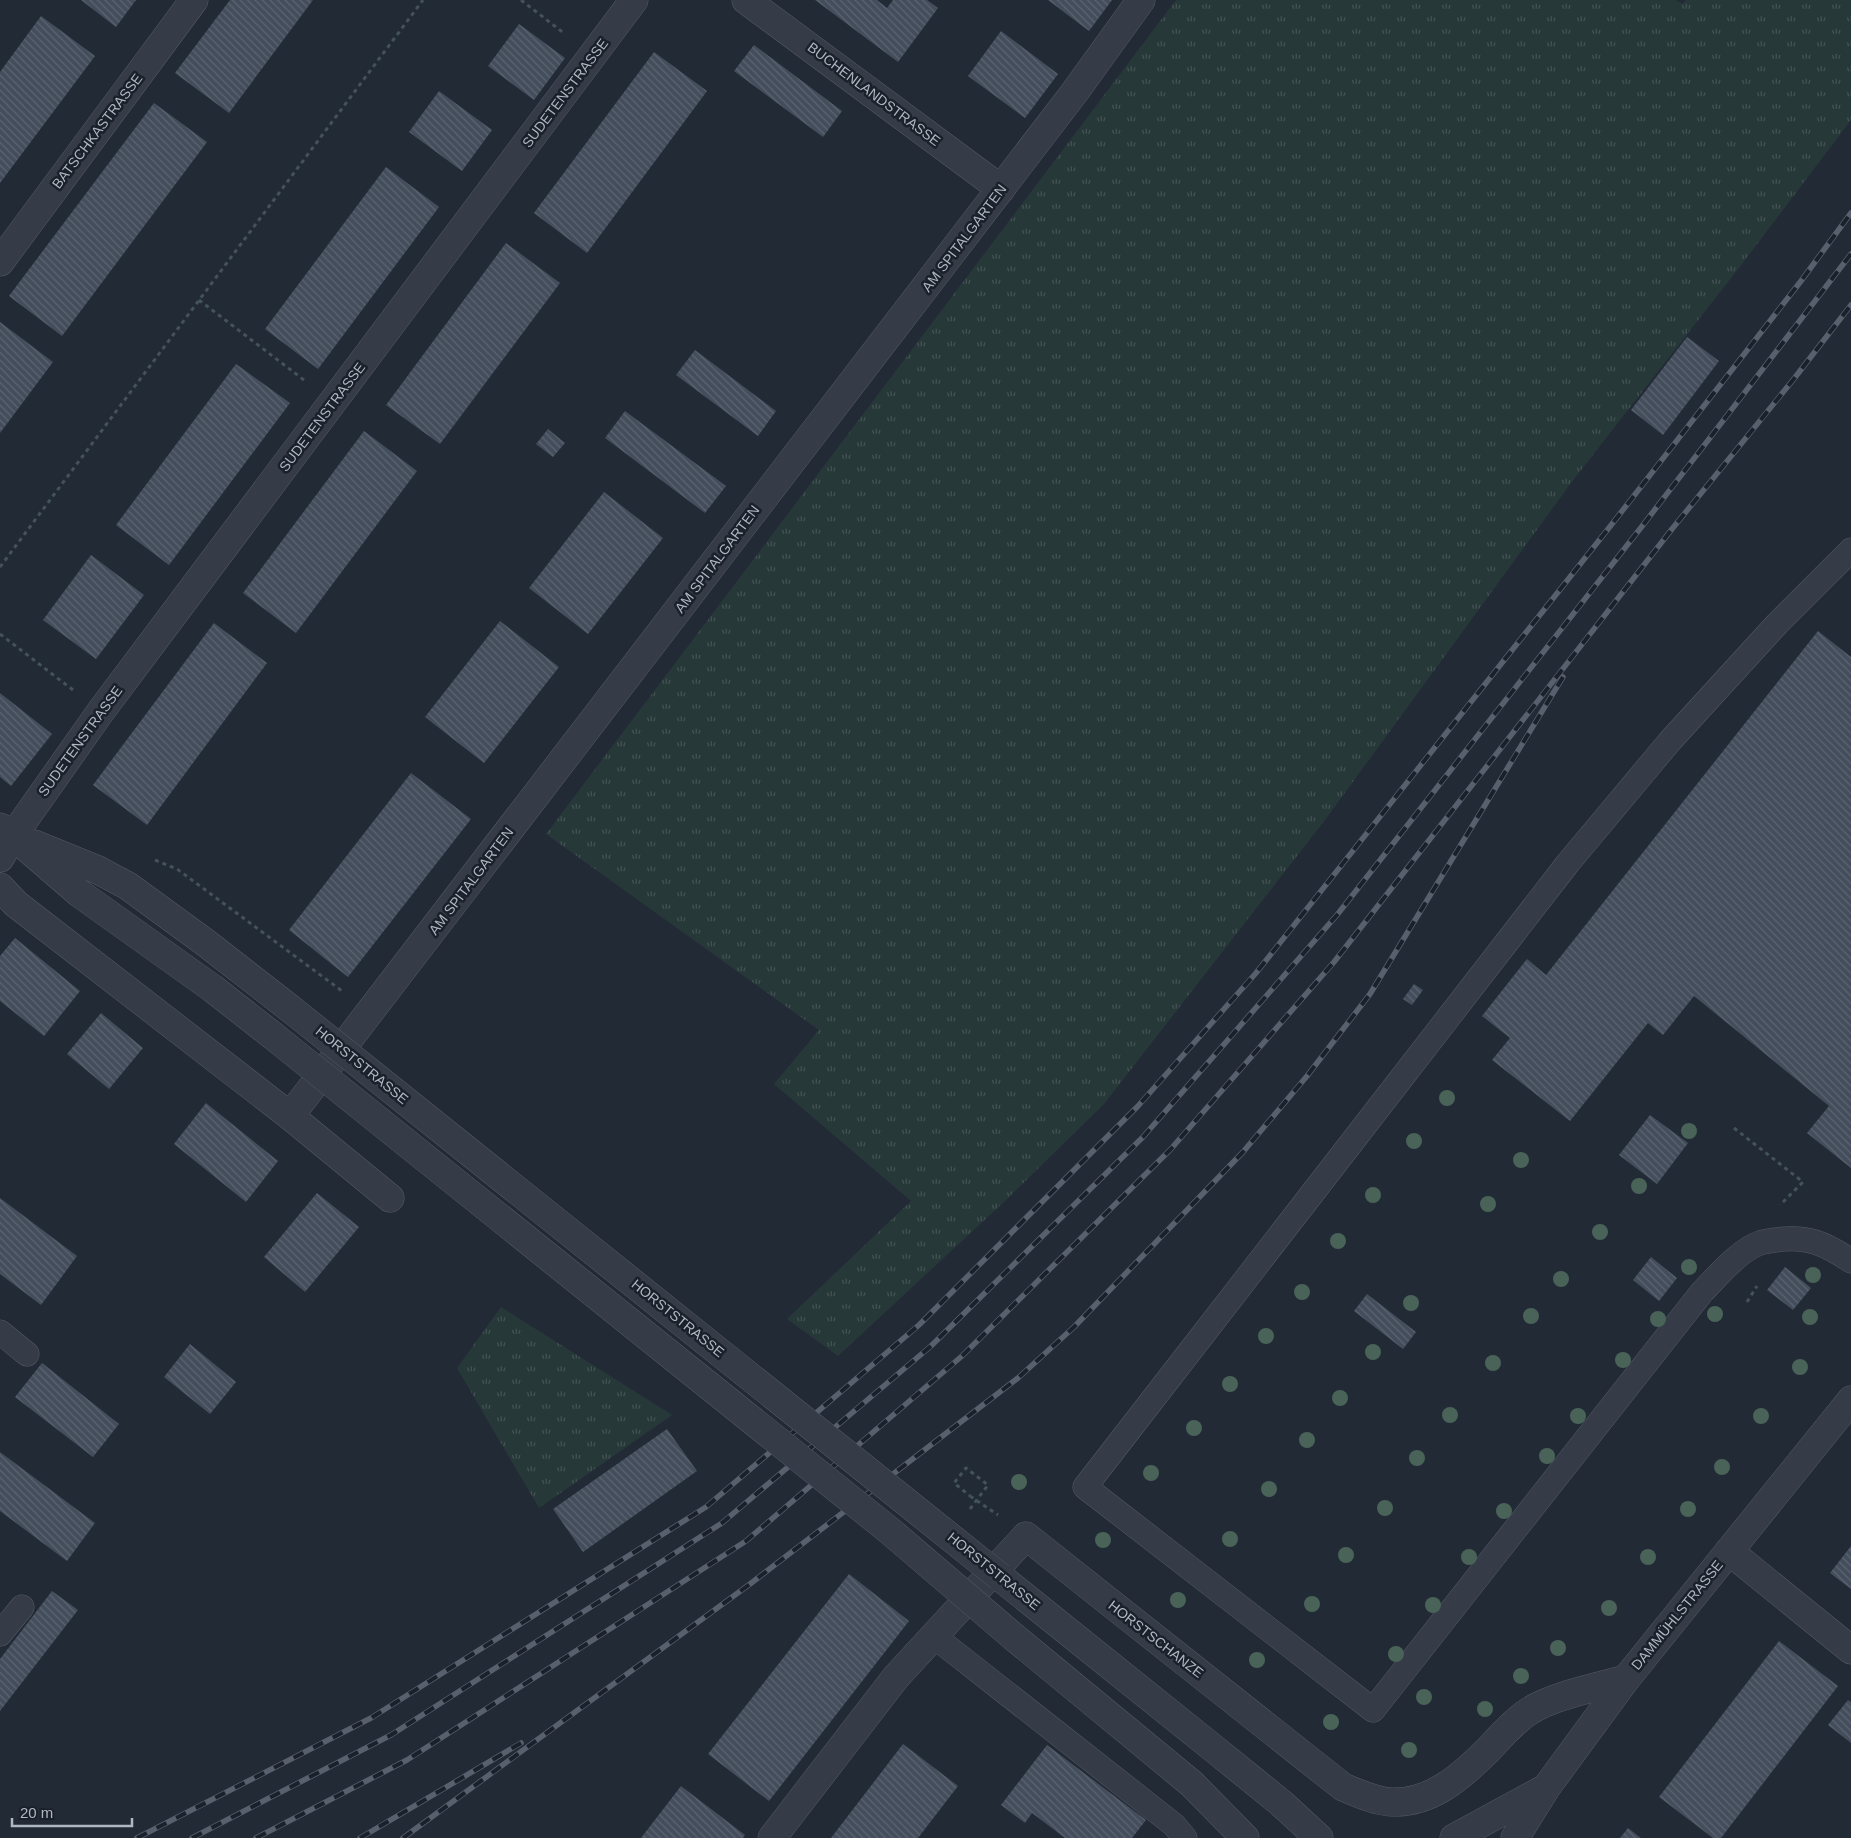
<svg xmlns="http://www.w3.org/2000/svg" width="1851" height="1838" viewBox="0 0 1851 1838" font-family="Arial,sans-serif">
	<defs>
		<pattern id="grass-tufts" width="24" height="20" patternUnits="userSpaceOnUse" patternTransform="scale(1.25)"><rect width="24" height="20" fill="#273839"/><path d="M3 7l-1-3M5 7V3M7 7l1-3M15 17l-1-3M17 17v-4M19 17l1-3" fill="none" stroke="#445354"/></pattern>
		<pattern id="building-back-hatch" width="6" height="6" patternUnits="userSpaceOnUse" patternTransform="scale(1.25)"><rect width="6" height="6" fill="#444d5b"/><path d="M-1 5l2 2M0 0l6 6M5-1l2 2" fill="none" stroke="#5c6471"/></pattern>
	</defs>
	<rect width="100%" height="100%" fill="#222a36"/>
	<path fill="url(#grass-tufts)" d="M1176 0H1676L1682 4 1686 0H1851V120L1742 264 1571 483 1325 820 1104 1104 1005 1201 838 1356 787 1319 911 1201 774 1084 819 1030 546 834Z
		M501 1307 672 1415 539 1508 457 1368Z"/>
	<path fill="url(#building-back-hatch)" d="M81 0H136L116 27Z
		M230 0H313L229 113 175 73Z
		M815 0H877L887 8 893 0H927L938 8 898 62Z
		M1048 0H1112L1089 31Z
		M41 16 95 56 0 183V72Z
		M519 24 565 58 534 100 488 66Z
		M1001 31 1058 74 1025 118 968 76Z
		M754 45 842 111 823 137 734 71Z
		M654 52 707 91 587 253 534 213Z
		M439 91 492 130 462 171 409 132Z
		M154 103 207 142 62 336 9 296Z
		M386 167 439 207 318 369 265 329Z
		M506 243 560 283 440 444 386 405Z
		M0 322 53 362 0 433Z
		M1687 337 1719 361 1663 435 1631 410Z
		M695 350 776 411 758 436 676 375Z
		M236 364 290 403 169 565 116 525Z
		M625 411 726 486 705 513 605 438Z
		M548 429 565 443 553 457 536 444Z
		M364 431 417 471 296 633 243 593Z
		M604 492 663 538 588 634 529 588Z
		M91 555 144 595 96 659 43 620Z
		M500 621 559 667 484 763 425 717Z
		M214 623 267 663 147 825 93 785Z
		M1818 631 1851 657V1168L1807 1133 1829 1106 1694 996 1663 1035 1648 1023 1570 1121 1492 1060 1510 1038 1482 1016 1527 959 1546 975Z
		M0 693 52 734 11 786 0 777Z
		M411 773 471 819 348 977 289 930Z
		M15 938 80 991 44 1036 0 1001V956Z
		M1414 984 1423 990 1412 1005 1403 999Z
		M101 1013 143 1048 109 1089 67 1054Z
		M206 1103 278 1161 246 1202 174 1144Z
		M1650 1115 1688 1143 1657 1184 1619 1155Z
		M317 1193 359 1227 305 1292 264 1257Z
		M0 1198 77 1256 41 1305 0 1274Z
		M1651 1257 1677 1278 1659 1301 1633 1280Z
		M1785 1267 1811 1288 1793 1310 1767 1290Z
		M1367 1294 1416 1332 1403 1349 1354 1311Z
		M190 1344 236 1382 210 1414 164 1377Z
		M42 1363 119 1424 93 1457 15 1397Z
		M667 1429 697 1471 583 1552 553 1509Z
		M0 1452 95 1523 67 1561 0 1511Z
		M1851 1546V1589L1830 1573Z
		M849 1574 909 1621 769 1801 708 1754Z
		M52 1591 78 1610 0 1711V1659Z
		M1779 1641 1838 1686 1721 1838H1713L1659 1797Z
		M1848 1700 1851 1702V1743L1828 1725Z
		M903 1744 958 1786 918 1838H831Z
		M1047 1745 1146 1820 1132 1838H1065L1032 1813 1025 1823 1001 1805Z
		M681 1786 745 1835 743 1838H641Z
		M1628 1828 1641 1838H1620Z"/>
	<g fill="none" stroke-linecap="round" stroke-linejoin="round">
		<g stroke="#535a64" stroke-width="25">
			<path id="service" d="M1851 550 1777 624 1670 741 1568 863 1085 1487 1373 1710 1702 1292C1717 1277 1739 1250 1760 1243 1765 1241 1771 1241 1775 1240 1807 1235 1826 1244 1851 1261
				M0 1332 27 1354
				M0 1634 22 1607
				M935 1637 1174 1825 1185 1838"/>
		</g>
		<g stroke="#535a64" stroke-width="29">
			<path id="minor" d="M746 0 1001 189
				M0 262 194 0
				M0 858 13 836 101 711 634 0
				M0 887 16 904 290 1116 390 1198
				M290 1116 1074 93 1141 0
				M1729 1551 1851 1650
				M772 1838 896 1677 1026 1536 1343 1787C1358 1793 1374 1801 1391 1802 1431 1804 1462 1776 1489 1749 1501 1736 1513 1722 1528 1712 1551 1696 1598 1687 1626 1679"/>
		</g>
		<g stroke="#535a64" stroke-width="29">
			<path id="tertiary" d="M0 827 13 836 79 893 212 988 272 1035
				M34 844 98 870 128 886 206 943 292 1010
				M1000 1577 1218 1752 1281 1803 1319 1838
				M1015 1638 1192 1784 1245 1838
				M1454 1838 1544 1789
				M1515 1838 1546 1788 1626 1679 1851 1400"/>
		</g>
		<path stroke="#445357" stroke-width="3" stroke-dasharray="4 4" stroke-linecap="butt" d="M521 0 565 34
			M199 300 304 380
			M0 567 423 0
			M0 634 73 690
			M155 860 177 869 342 991
			M1734 1128 1803 1182 1780 1205
			M1747 1302 1757 1286
			M970 1496 998 1515"/>
		<use href="#service" stroke="#363c47" stroke-width="24"/>
		<use href="#minor" stroke="#363c47" stroke-width="28"/>
		<use href="#tertiary" stroke="#363c47" stroke-width="28"/>
		<g stroke="#58606e" stroke-width="5.5">
			<path id="rail" d="M137 1838 371 1718 706 1507 919 1325 1138 1106 1256 973 1612 524 1801 281 1851 213
				M192 1838 391 1735 722 1523 931 1346 1143 1137 1337 915 1643 525 1851 254
				M256 1838 407 1760 746 1541 962 1356 1170 1150 1334 962 1672 529 1793 380 1851 305
				M360 1838 521 1743
				M403 1838 750 1584 1018 1378 1074 1327 1243 1152 1307 1076 1370 994 1563 677"/>
		</g>
		<use href="#rail" stroke="#1b212b" stroke-width="4" stroke-dasharray="11" stroke-linecap="butt"/>
		<g stroke="#535a64" stroke-width="29" stroke-linecap="butt">
			<path id="tertiary-bridge" d="M292 1010 1000 1577
				M272 1035 890 1531 1015 1638"/>
		</g>
		<path stroke="#445357" stroke-width="3" stroke-dasharray="4 4" stroke-linecap="butt" d="M970 1509 988 1485 966 1468 954 1483 970 1496"/>
		<use href="#tertiary-bridge" stroke="#363c47" stroke-width="28"/>
	</g>
	<g fill="#4a6359">
		<circle cx="1447" cy="1098" r="8"/>
		<circle cx="1689" cy="1131" r="8"/>
		<circle cx="1414" cy="1141" r="8"/>
		<circle cx="1521" cy="1160" r="8"/>
		<circle cx="1639" cy="1186" r="8"/>
		<circle cx="1373" cy="1195" r="8"/>
		<circle cx="1488" cy="1204" r="8"/>
		<circle cx="1600" cy="1232" r="8"/>
		<circle cx="1338" cy="1241" r="8"/>
		<circle cx="1689" cy="1267" r="8"/>
		<circle cx="1813" cy="1275" r="8"/>
		<circle cx="1561" cy="1279" r="8"/>
		<circle cx="1302" cy="1292" r="8"/>
		<circle cx="1411" cy="1303" r="8"/>
		<circle cx="1715" cy="1314" r="8"/>
		<circle cx="1531" cy="1316" r="8"/>
		<circle cx="1810" cy="1317" r="8"/>
		<circle cx="1658" cy="1319" r="8"/>
		<circle cx="1266" cy="1336" r="8"/>
		<circle cx="1373" cy="1352" r="8"/>
		<circle cx="1623" cy="1360" r="8"/>
		<circle cx="1493" cy="1363" r="8"/>
		<circle cx="1800" cy="1367" r="8"/>
		<circle cx="1230" cy="1384" r="8"/>
		<circle cx="1340" cy="1398" r="8"/>
		<circle cx="1450" cy="1415" r="8"/>
		<circle cx="1578" cy="1416" r="8"/>
		<circle cx="1761" cy="1416" r="8"/>
		<circle cx="1194" cy="1428" r="8"/>
		<circle cx="1307" cy="1440" r="8"/>
		<circle cx="1547" cy="1456" r="8"/>
		<circle cx="1417" cy="1458" r="8"/>
		<circle cx="1722" cy="1467" r="8"/>
		<circle cx="1151" cy="1473" r="8"/>
		<circle cx="1019" cy="1482" r="8"/>
		<circle cx="1269" cy="1489" r="8"/>
		<circle cx="1385" cy="1508" r="8"/>
		<circle cx="1688" cy="1509" r="8"/>
		<circle cx="1504" cy="1511" r="8"/>
		<circle cx="1230" cy="1539" r="8"/>
		<circle cx="1103" cy="1540" r="8"/>
		<circle cx="1346" cy="1555" r="8"/>
		<circle cx="1469" cy="1557" r="8"/>
		<circle cx="1648" cy="1557" r="8"/>
		<circle cx="1178" cy="1600" r="8"/>
		<circle cx="1312" cy="1604" r="8"/>
		<circle cx="1433" cy="1605" r="8"/>
		<circle cx="1609" cy="1608" r="8"/>
		<circle cx="1558" cy="1648" r="8"/>
		<circle cx="1396" cy="1654" r="8"/>
		<circle cx="1257" cy="1660" r="8"/>
		<circle cx="1521" cy="1676" r="8"/>
		<circle cx="1424" cy="1697" r="8"/>
		<circle cx="1485" cy="1709" r="8"/>
		<circle cx="1331" cy="1722" r="8"/>
		<circle cx="1409" cy="1750" r="8"/>
	</g>
	<g text-anchor="middle" stroke-width="5" stroke-linejoin="round" paint-order="stroke">
		<g font-size="14" fill="#b0b7c3" stroke="#1b212b">
			<text transform="translate(565 93) rotate(-53)" y="5">SUDETENSTRASSE</text>
			<text transform="translate(874 94) rotate(37)" y="5">BUCHENLANDSTRASSE</text>
			<text transform="translate(97 131) rotate(-53)" y="5">BATSCHKASTRASSE</text>
			<text transform="translate(964 238) rotate(-53)" y="5">AM SPITALGARTEN</text>
			<text transform="translate(322 417) rotate(-53)" y="5">SUDETENSTRASSE</text>
			<text transform="translate(717 559) rotate(-53)" y="5">AM SPITALGARTEN</text>
			<text transform="translate(80 741) rotate(-54)" y="5">SUDETENSTRASSE</text>
			<text transform="translate(471 881) rotate(-53)" y="5">AM SPITALGARTEN</text>
			<text transform="translate(362 1065) rotate(39)" y="5">HORSTSTRASSE</text>
			<text transform="translate(678 1318) rotate(39)" y="5">HORSTSTRASSE</text>
			<text transform="translate(994 1571) rotate(39)" y="5">HORSTSTRASSE</text>
			<text transform="translate(1677 1615) rotate(-51)" y="5">DAMMÜHLSTRASSE</text>
			<text transform="translate(1156 1639) rotate(38)" y="5">HORSTSCHANZE</text>
		</g>
	</g>
	<path d="M12 1818v8h120v-8" fill="none" stroke="#b0b7c3" stroke-width="2.5"/>
	<text x="20" y="1818" font-size="15" fill="#b0b7c3" stroke="#1b212b" stroke-width="4" paint-order="stroke">20 m</text>
</svg>
